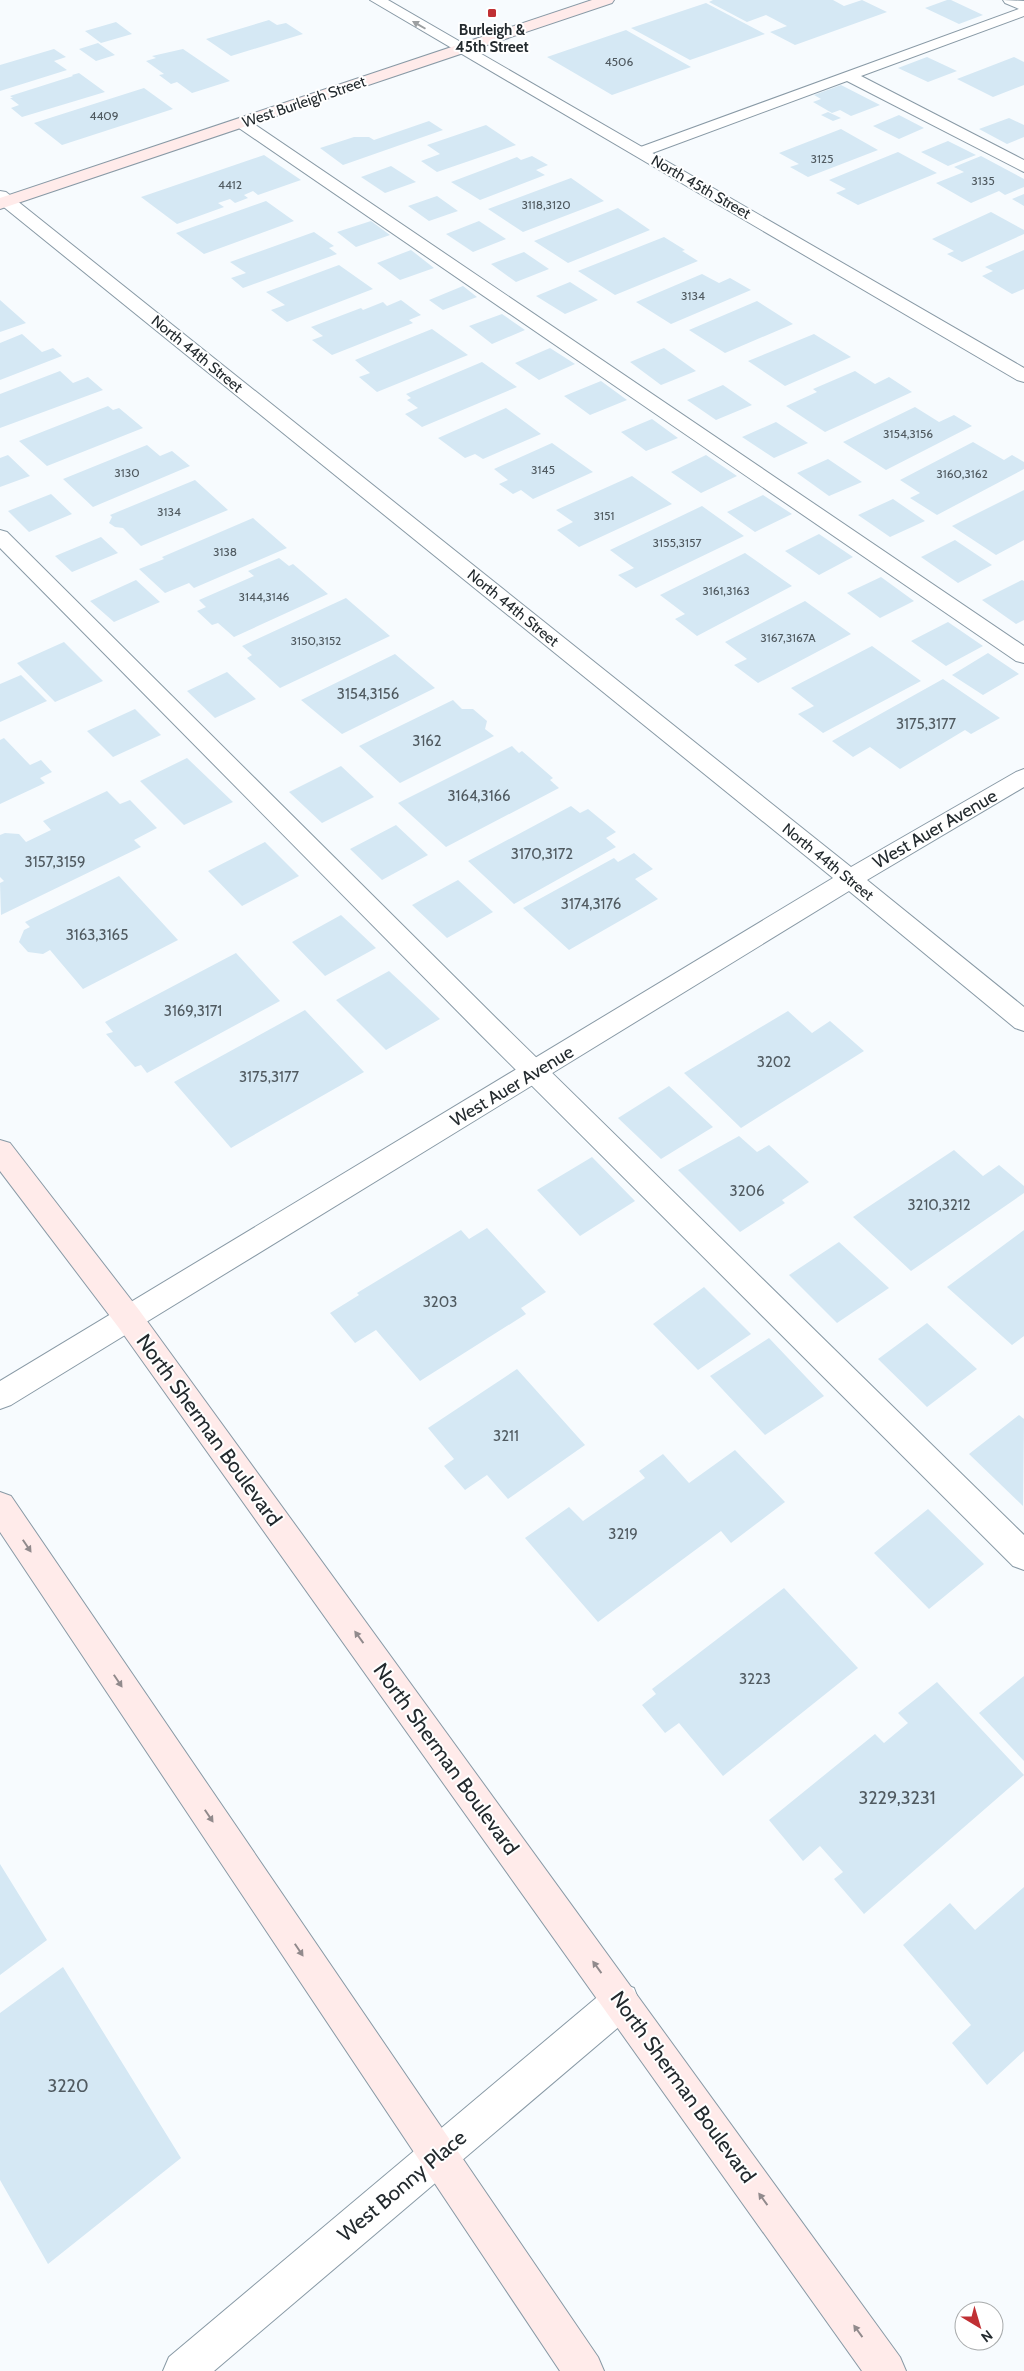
<svg xmlns="http://www.w3.org/2000/svg" width="1024" height="2371" viewBox="0 0 1024 2371" font-family="Cabin,sans-serif">
	<rect width="100%" height="100%" fill="#f7fbfe"/>
	<path fill="#d5e8f4" d="M713 0H833L844 6 862 0 887 12 795 45 770 32 787 26 766 15 747 22 709 2Z
		M947 0H951L983 15 959 24 925 8Z
		M706 3 765 34 690 60 631 28Z
		M269 20 277 25 286 23 303 34 231 56 206 39Z
		M116 22 132 34 101 43 85 31Z
		M626 30 691 67 612 95 547 57Z
		M98 43 115 55 96 61 79 49Z
		M54 49 66 57 54 61 67 70 0 91V65Z
		M183 49 230 81 192 93 177 82 171 84 159 75 164 74 146 61 156 58 152 56Z
		M927 57 957 71 928 82 898 68Z
		M1014 57 1024 62V85L993 97 957 79Z
		M79 73 105 92 22 117 11 108 19 105 10 98H13L10 96 73 76 72 75Z
		M841 85 880 105 851 116 840 110 832 113 813 102 821 99 814 95Z
		M144 88 173 109 62 145 34 123Z
		M828 112 841 118 833 121 821 115Z
		M899 115 924 128 899 139 873 126Z
		M1009 118 1024 125V137L1007 144 979 129Z
		M429 121 443 130 343 165 320 148 354 137H369L374 140Z
		M486 125 516 145 437 172 421 161 440 154 427 145Z
		M841 129 878 150 808 177 790 167 799 164 779 153Z
		M948 141 976 155 948 166 921 152Z
		M898 152 937 173 858 205 836 193 846 189 829 180Z
		M264 155 301 180 258 195 253 191 244 195 248 198 235 203 230 199 218 203 224 207 177 224 141 197Z
		M532 156 548 165 536 170 545 175 480 200 451 182 517 157 521 160Z
		M981 156 1024 179V187L1005 195 999 191 971 203 936 183 964 172 954 167Z
		M391 166 416 182 385 193 361 177Z
		M571 178 604 201 523 232 488 209Z
		M1024 194V206L1012 199Z
		M437 196 458 211 429 221 408 206Z
		M266 201 294 221 204 254 176 233Z
		M618 208 650 230 568 263 534 241Z
		M991 212 1024 230V234L962 262 947 254 954 251 932 239Z
		M371 221 390 235 356 247 337 232Z
		M479 221 506 239 473 252 446 234Z
		M314 232 334 246 329 248 337 254 243 288 231 278 246 273 230 262Z
		M664 237 685 250 682 251 698 261 615 295 578 271Z
		M411 250 434 268 400 280 377 263Z
		M1024 250V289L1012 294 982 276 993 271 985 267Z
		M524 252 549 269 516 282 491 264Z
		M339 265 373 289 287 322 271 310 285 305 266 292Z
		M702 274 719 283 730 278 751 290 671 324 636 302Z
		M570 282 598 300 565 314 536 296Z
		M463 286 477 297 443 310 429 300Z
		M0 300 26 323 0 332Z
		M401 300 421 315 409 320 413 323 332 355 312 340 323 336 311 327 361 308 363 310 383 302 387 306Z
		M757 301 793 324 725 353 689 330Z
		M502 314 525 330 492 344 469 326Z
		M432 329 468 355 377 392 359 377 370 373 355 360Z
		M22 334 42 352 53 348 62 356 0 380V343Z
		M814 334 851 357 785 386 748 361Z
		M550 348 575 364 539 380 515 363Z
		M664 348 696 371 661 385 630 362Z
		M482 362 517 387 422 427 405 414 418 408 407 400 411 398 406 394Z
		M60 371 73 383 88 377 103 390 0 428V394Z
		M855 371 875 384 889 377 912 392 825 432 786 406 817 392 813 389Z
		M601 381 627 400 590 415 564 396Z
		M723 385 752 405 716 420 687 400Z
		M108 406 113 410 119 408 143 428 47 466 19 441Z
		M915 407 939 422 954 415 972 426 886 470 843 442Z
		M506 408 541 434 483 459 475 454 465 458 438 438Z
		M652 419 678 438 646 451 621 432Z
		M776 422 808 443 774 458 742 437Z
		M973 442 1004 460 1012 455 1024 462V469L937 515 910 498 920 493 900 480Z
		M552 443 593 472 533 499 521 490 513 494 499 484 508 480 494 469Z
		M147 445 160 456 172 451 190 466 93 507 63 479Z
		M8 455 30 476 0 487V458Z
		M706 455 737 476 701 493 671 472Z
		M828 459 862 482 829 496 797 473Z
		M632 476 672 504 579 547 557 530 573 522 556 510Z
		M195 480 228 510 141 546 123 528 115 527 109 523 112 517 110 515Z
		M1024 490V540L996 555 952 526Z
		M51 494 72 514 29 532 8 511Z
		M763 495 792 514 755 532 727 512Z
		M893 499 925 521 890 537 858 515Z
		M702 506 744 536 636 588 618 575 634 568 610 550Z
		M253 518 287 548 194 588 189 583 165 593 139 569 164 559 162 557Z
		M819 534 853 557 819 575 785 551Z
		M101 537 118 553 72 572 55 556Z
		M955 540 992 565 958 583 921 557Z
		M745 553 792 586 697 636 675 619 685 614 660 595Z
		M279 558 289 566 293 564 328 594 234 637 218 623 212 625 197 611 206 607 199 600 254 576 248 571Z
		M881 577 914 601 880 618 847 593Z
		M136 580 160 602 114 622 90 601Z
		M1022 580 1024 581V620L1016 624 982 600Z
		M346 598 390 636 280 688 247 658 252 655 242 646Z
		M805 601 851 634 758 683 734 665 747 659 725 642Z
		M948 622 983 646 946 666 911 641Z
		M64 642 103 681 55 702 17 663Z
		M872 646 921 681 823 733 798 714 814 706 791 688Z
		M988 653 1019 674 983 695 952 675Z
		M395 654 435 688 342 734 301 700Z
		M227 672 256 699 215 718 187 691Z
		M21 675 47 701 0 722V684Z
		M943 679 1000 718 971 734 965 730 900 769 870 747 853 757 832 741Z
		M453 700 462 709H473L487 721 485 729 494 736 400 783 359 746Z
		M135 709 161 735 113 757 87 731Z
		M4 738 30 765 41 760 52 772 40 778 45 783 0 804V740Z
		M512 746 519 753 522 751 553 778 550 780 559 788 446 847 398 803Z
		M187 758 233 802 184 825 140 781Z
		M341 766 374 797 322 823 289 792Z
		M107 791 120 804 130 800 157 828 134 840 141 847 1 915 0 883 4 881 0 877V835L5 833 19 834 26 842 51 830 43 821Z
		M571 806 580 813 588 809 616 832 606 838 616 847 514 904 468 861Z
		M396 825 428 855 382 880 350 849Z
		M265 842 299 876 242 906 208 871Z
		M634 853 653 869 635 879 658 899 569 950 523 908 614 858 618 862Z
		M119 876 178 940 83 989 50 950 43 954 28 952 19 942 24 930 30 927 25 922Z
		M458 880 493 912 447 938 412 905Z
		M341 915 376 948 325 976 292 942Z
		M236 953 280 1001 147 1073 141 1065 135 1067 106 1034 113 1032 105 1022Z
		M389 971 440 1019 386 1050 336 1000Z
		M305 1010 364 1072 231 1148 174 1082Z
		M788 1011 812 1033 830 1021 864 1051 741 1128 684 1073Z
		M669 1086 713 1127 661 1159 618 1118Z
		M739 1136 757 1152 769 1145 809 1182 782 1200 785 1203 740 1232 678 1170Z
		M954 1150 983 1176 999 1165 1024 1186V1193L911 1271 853 1217Z
		M592 1157 635 1201 580 1236 537 1190Z
		M487 1228 546 1292 521 1308 526 1314 420 1381 376 1330 355 1343 330 1313 359 1295 357 1293 461 1230 469 1239Z
		M1024 1230V1336L1012 1345 947 1287Z
		M839 1242 889 1288 837 1323 789 1275Z
		M704 1287 751 1334 698 1370 653 1324Z
		M927 1323 977 1369 927 1407 878 1359Z
		M769 1338 824 1396 765 1435 710 1376Z
		M517 1369 585 1445 508 1499 487 1475 465 1490 444 1466 454 1459 428 1428Z
		M1019 1415 1024 1419 1023 1506 969 1454Z
		M735 1450 785 1502 731 1543 721 1531 598 1622 525 1538 569 1507 583 1521 645 1478 639 1471 663 1454 689 1483Z
		M928 1509 984 1564 929 1609 874 1553Z
		M784 1588 858 1668 723 1776 679 1723 665 1733 642 1705 656 1694 652 1689Z
		M1024 1676V1761L979 1713Z
		M937 1682 1024 1775 864 1914 834 1879 843 1872 820 1846 803 1861 769 1820 875 1734 884 1743 908 1723 898 1713Z
		M0 1864 47 1940 0 1975Z
		M1024 1887V2051L987 2085 952 2043 971 2025 903 1945 950 1903 975 1930Z
		M63 1967 181 2158 48 2264 0 2180V2013Z"/>
	<g fill="none" stroke-linecap="round" stroke-linejoin="round">
		<g stroke="#899aa6" stroke-width="2">
			<path id="service" d="M1024 7V16L861 76 1024 160V172L847 81 647 155H635L633 152 635 149Z
				M242 118 248 120 1024 646V663L1016 661 236 126 234 123 236 120Z
				M0 530 7 532 498 1020 1024 1535V1570L1013 1566 480 1034 0 548Z"/>
		</g>
		<g stroke="#899aa6" stroke-width="2">
			<path id="minor" d="M370 0H388L1024 368V382L1017 380Z
				M1003 0 1024 1V11L1005 3Z
				M0 191 6 192 851 867 1016 772 1024 769V787L867 880 1024 1007V1031L1015 1028 849 891 11 1405 0 1409V1381L833 878 0 204Z
				M621 1983 634 1988 639 2001 634 2014 214 2371H163L169 2357 608 1988Z"/>
		</g>
		<g stroke="#899aa6" stroke-width="2">
			<path id="secondary" d="M592 0H614L612 3 0 209V198Z
				M0 1140 10 1143 139 1310 900 2357 906 2371H862L119 1328 0 1171Z
				M0 1492 11 1496 598 2357 604 2371H560L0 1532Z"/>
		</g>
		<use href="#service" fill="#fff" fill-rule="evenodd"/>
		<use href="#minor" fill="#fff" fill-rule="evenodd"/>
		<use href="#secondary" fill="#ffebea" fill-rule="evenodd"/>
	</g>
	<defs><path id="oneway-solid" d="M-6-.8H1V-3.2L6.5 0L1 3.2V.8H-6Z" transform="scale(1.25)"/></defs>
	<use fill="#9c9fa1" href="#oneway-solid" transform="translate(419 25) rotate(-150)"/>
	<g fill="#918a8c">
		<use href="#oneway-solid" transform="translate(27 1546) rotate(56)"/>
		<use href="#oneway-solid" transform="translate(359 1637) rotate(-126)"/>
		<use href="#oneway-solid" transform="translate(118 1681) rotate(56)"/>
		<use href="#oneway-solid" transform="translate(209 1816) rotate(56)"/>
		<use href="#oneway-solid" transform="translate(299 1950) rotate(56)"/>
		<use href="#oneway-solid" transform="translate(597 1967) rotate(-126)"/>
		<use href="#oneway-solid" transform="translate(763 2199) rotate(-126)"/>
		<use href="#oneway-solid" transform="translate(858 2331) rotate(-126)"/>
	</g>
	<rect fill="#c03034" stroke="#fff" stroke-width="2" x="487" y="8" width="10" height="10" rx="2.5"/>
	<g text-anchor="middle" stroke-width="4" stroke-linejoin="round" paint-order="stroke">
		<g font-size="12" fill="#505a60">
			<text x="619" y="66">4506</text>
			<text x="104" y="120">4409</text>
			<text x="822" y="163">3125</text>
			<text x="983" y="185">3135</text>
			<text x="230" y="189">4412</text>
			<text x="546" y="209">3118,3120</text>
			<text x="693" y="300">3134</text>
			<text x="908" y="438">3154,3156</text>
			<text x="543" y="474">3145</text>
			<text x="127" y="477">3130</text>
			<text x="962" y="478">3160,3162</text>
			<text x="169" y="516">3134</text>
			<text x="604" y="520">3151</text>
			<text x="677" y="547">3155,3157</text>
			<text x="225" y="556">3138</text>
			<text x="726" y="595">3161,3163</text>
			<text x="264" y="601">3144,3146</text>
			<text x="788" y="642">3167,3167A</text>
			<text x="316" y="645">3150,3152</text>
		</g>
		<g font-size="15" font-weight="bold" fill="#232a2e" stroke="#fff">
			<text x="492" y="35">Burleigh &amp;<tspan x="492" dy="17">45th Street</tspan></text>
		</g>
		<g font-size="15" fill="#232a2e" stroke="#fff">
			<text transform="translate(304 102) rotate(-19)" y="5">West Burleigh Street</text>
			<text transform="translate(701 187) rotate(30)" y="5">North 45th Street</text>
			<text transform="translate(197 354) rotate(39)" y="5">North 44th Street</text>
			<text transform="translate(513 608) rotate(39)" y="5">North 44th Street</text>
			<text transform="translate(828 862) rotate(39)" y="5">North 44th Street</text>
		</g>
		<g font-size="15" fill="#505a60">
			<text x="368" y="699">3154,3156</text>
			<text x="926" y="729">3175,3177</text>
			<text x="427" y="746">3162</text>
			<text x="479" y="801">3164,3166</text>
			<text x="542" y="859">3170,3172</text>
			<text x="55" y="867">3157,3159</text>
			<text x="591" y="909">3174,3176</text>
			<text x="97" y="940">3163,3165</text>
			<text x="193" y="1016">3169,3171</text>
			<text x="774" y="1067">3202</text>
			<text x="269" y="1082">3175,3177</text>
			<text x="747" y="1196">3206</text>
			<text x="939" y="1210">3210,3212</text>
			<text x="440" y="1307">3203</text>
			<text x="506" y="1441">3211</text>
			<text x="623" y="1539">3219</text>
			<text x="755" y="1684">3223</text>
		</g>
		<g font-size="18" fill="#232a2e" stroke="#fff">
			<text transform="translate(935 829) rotate(-30)" y="6">West Auer Avenue</text>
			<text transform="translate(512 1086) rotate(-31)" y="6">West Auer Avenue</text>
		</g>
		<g font-size="18" fill="#505a60">
			<text x="897" y="1804">3229,3231</text>
			<text x="68" y="2092">3220</text>
		</g>
		<g font-size="21" fill="#232a2e" stroke="#fff">
			<text transform="translate(209 1430) rotate(54)" y="7">North Sherman Boulevard</text>
			<text transform="translate(446 1759) rotate(54)" y="7">North Sherman Boulevard</text>
			<text transform="translate(683 2087) rotate(54)" y="7">North Sherman Boulevard</text>
			<text transform="translate(402 2186) rotate(-40)" y="7">West Bonny Place</text>
		</g>
	</g>
	<g transform="translate(979 2326) rotate(142)"><circle r="24" fill="#ffffff" stroke="#a7aaab"/>
	<path d="M0-4L9 19L0 12L-9 19Z" fill="#c03034"/>
	<text y="-8" font-size="14" font-weight="bold" text-anchor="middle" fill="#232a2e">N</text>
	</g>
</svg>
